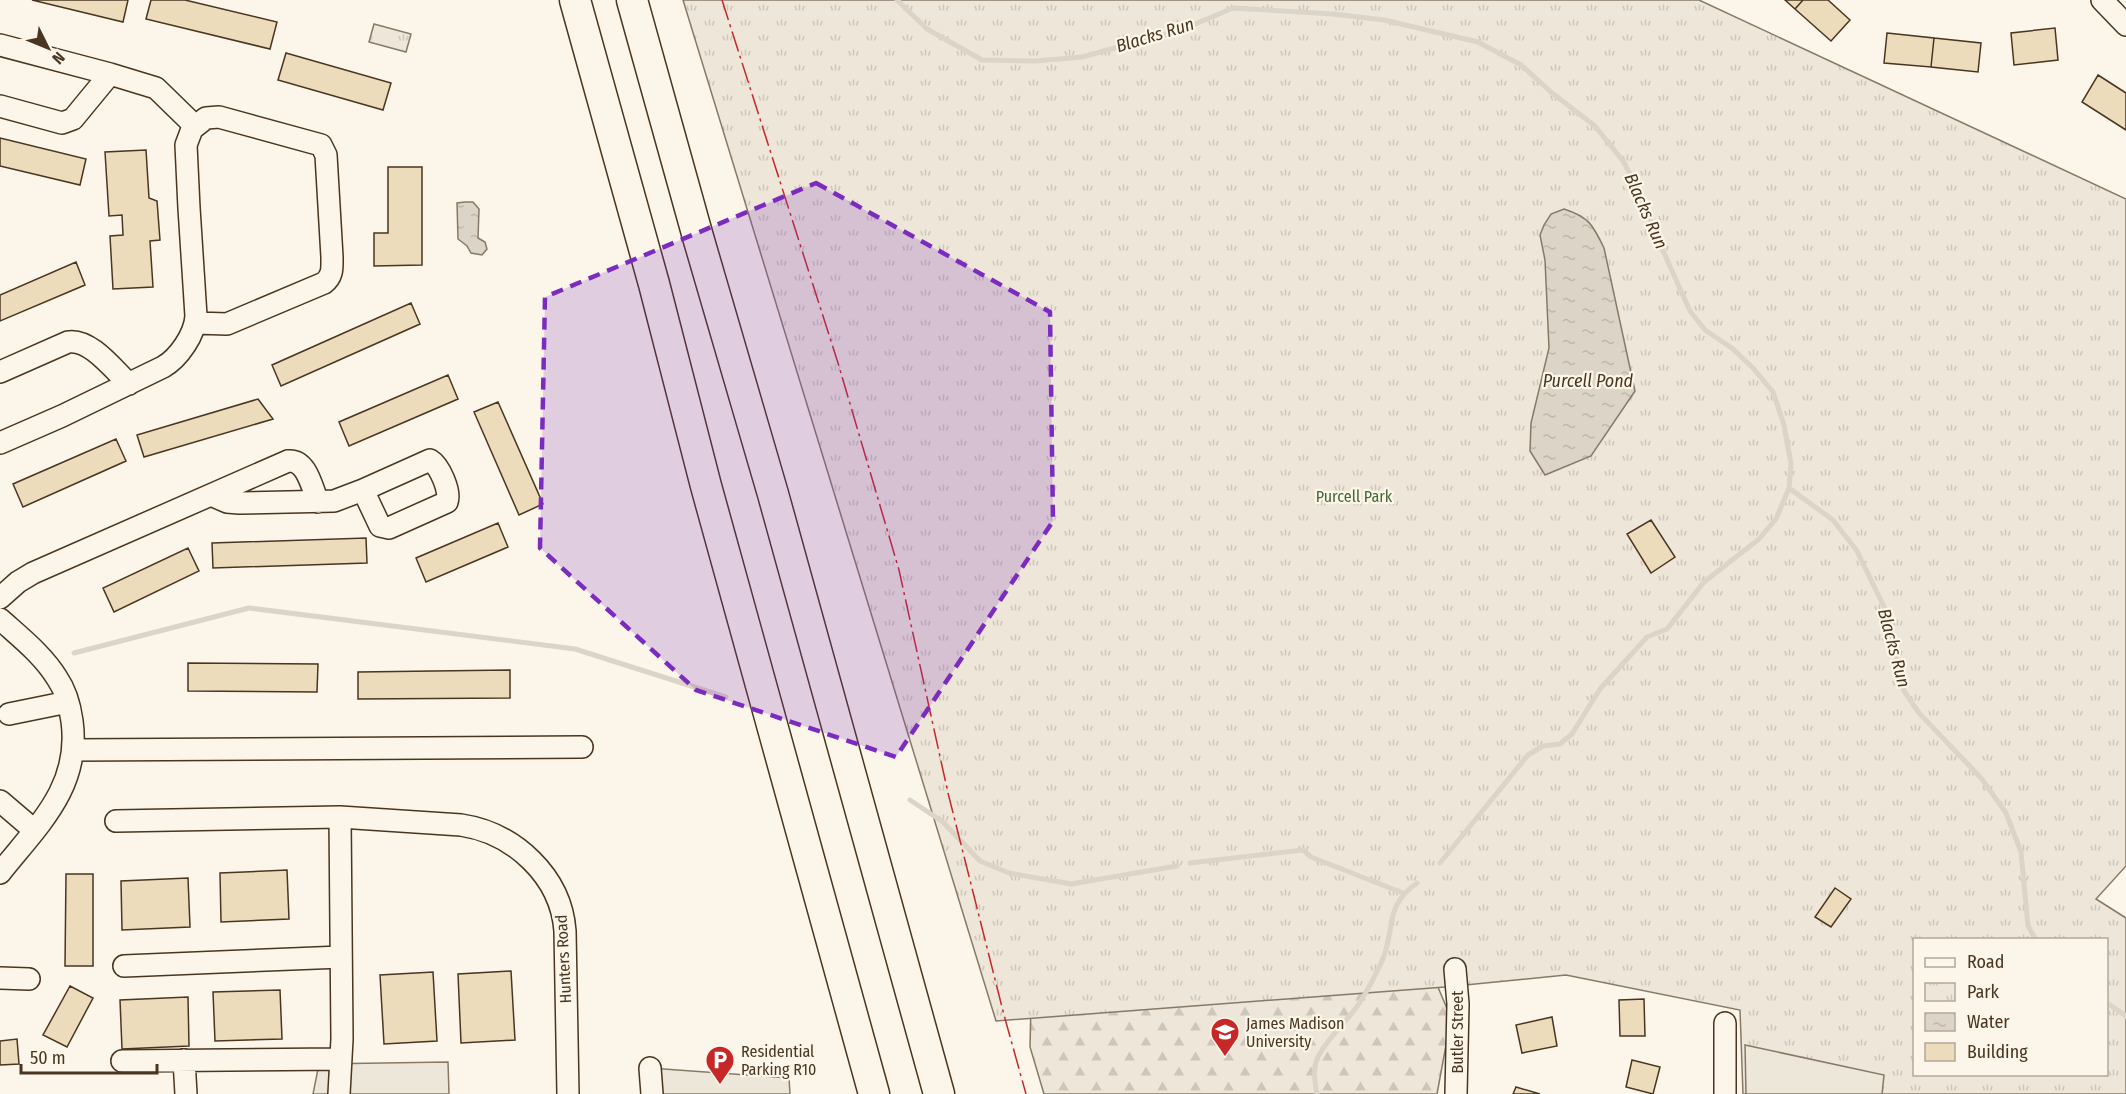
<svg xmlns="http://www.w3.org/2000/svg" width="2126" height="1094" viewBox="0 0 2126 1094" font-family="'Fira Sans Condensed',sans-serif">
	<defs>
		<pattern id="forest-firs" width="22" height="20" patternUnits="userSpaceOnUse" patternTransform="scale(1.5)"><rect width="22" height="20" fill="#ede6d9"/><path d="M5 1l3.5 6h-7zM16 11l3.5 6h-7z" fill="#cdc6ba"/></pattern>
		<pattern id="park-tufts" width="24" height="20" patternUnits="userSpaceOnUse" patternTransform="scale(1.5)"><rect width="24" height="20" fill="#ede6d9"/><path d="M3 7l-1-3M5 7V3M7 7l1-3M15 17l-1-3M17 17v-4M19 17l1-3" fill="none" stroke="#cdc6ba"/></pattern>
		<pattern id="water-ripples" width="26" height="14" patternUnits="userSpaceOnUse" patternTransform="scale(1.5)"><rect width="26" height="14" fill="#dcd4c6"/><path d="M2 4q2-2 4 0t4 0M15 11q2-2 4 0t4 0" fill="none" stroke="#beb7aa"/></pattern>
	</defs>
	<rect width="100%" height="100%" fill="#fbf6e9"/>
	<path fill="url(#forest-firs)" stroke="#887966" stroke-width="1.5" d="M1432 973 1451 1018 1437 1094H1044L1030 1047 1031 1003Z"/>
	<path fill="url(#park-tufts)" stroke="#887966" stroke-width="1.5" fill-rule="evenodd" d="M683 0H1699L2126 199V866L2096 899 2126 918V1094H1743L1740 1010 1566 975 1445 987 996 1021ZM1914 940H2106V1074H1914Z
		M374 24 411 34 406 52 369 42Z"/>
	<path fill="#ede7d9" stroke="#887966" stroke-width="1.5" d="M1745 1045 1884 1075 1882 1094H1746Z
		M448 1062 449 1094H313L319 1064Z
		M650 1068 789 1078 790 1094H650Z"/>
	<path fill="url(#water-ripples)" stroke="#887966" stroke-width="1.5" d="M465 202H473L479 209 478 238 485 242 487 249 482 255 471 253 467 246 458 239 457 203Z
		M1564 209C1589 217 1593 225 1604 248L1635 391 1591 456 1545 475 1530 451 1531 423 1549 348 1545 260 1540 235 1544 225 1551 214Z"/>
	<g fill="none" stroke-linecap="round" stroke-linejoin="round">
		<path stroke="#dcd4c6" stroke-width="5" d="M897 0 927 29 982 60 1036 61 1082 57 1181 30 1233 8 1333 14 1384 20 1478 42 1521 65 1552 93 1595 126 1623 161 1641 194 1655 233 1690 311 1705 330 1733 349 1753 368 1773 392 1784 425 1791 464 1789 488 1833 520 1857 551 1887 613 1904 691 1919 713 1981 778 2006 813 2021 852 2028 926 2036 940
			M74 653 249 608 575 649 726 697
			M910 800 943 822 980 861 1009 873 1071 884 1177 866
			M1190 863 1303 850 1311 857 1403 893
			M1440 863 1528 755 1543 746 1560 744 1572 734 1600 689 1647 637 1667 629 1704 582 1759 539 1776 519 1789 488
			M2106 1002 2126 1016
			M1317 1094C1315 1084 1313 1071 1316 1062 1321 1046 1342 1026 1352 1013 1364 999 1374 978 1382 961 1396 929 1383 907 1417 883"/>
	</g>
	<path fill="#ecdcbc" stroke="#4a3520" stroke-width="1.5" d="M32 0H128L123 22Z
		M151 0H185L277 22 270 49 146 19Z
		M1785 0H1803L1795 9Z
		M1803 0H1828L1850 20 1831 41 1795 9Z
		M2055 28 2058 60 2014 65 2011 33Z
		M1887 33 1934 38 1931 67 1884 63Z
		M1934 38 1981 43 1978 72 1931 67Z
		M286 53 391 83 383 110 278 80Z
		M2098 75 2126 93V130L2082 102Z
		M0 138 86 159 80 185 0 166Z
		M146 150 149 198 157 201 160 240 150 241 153 287 113 289 110 236 123 235 122 215 109 216 105 152Z
		M388 167H422V265L374 266V233H388Z
		M76 262 85 285 0 321V295Z
		M411 303 420 324 281 386 272 365Z
		M448 375 458 399 349 446 339 422Z
		M258 399 273 419 144 457 137 435Z
		M498 402 543 504 519 515 474 412Z
		M116 439 126 461 23 507 13 484Z
		M1651 520 1675 557 1651 573 1627 534Z
		M498 523 508 547 426 582 416 558Z
		M366 538 367 563 213 568 212 543Z
		M188 548 199 571 114 612 103 588Z
		M188 663 318 664 317 692 188 691Z
		M510 670V698L358 699V672Z
		M287 870 289 919 221 922 220 873Z
		M66 874H93V966H65Z
		M188 878 190 927 122 930 121 881Z
		M1835 888 1851 899 1831 927 1815 917Z
		M511 971 515 1040 461 1043 458 974Z
		M433 972 437 1041 384 1044 380 975Z
		M70 986 93 998 67 1047 43 1035Z
		M280 990 282 1039 215 1041 213 992Z
		M188 997 189 1046 122 1049 120 1000Z
		M1644 999 1645 1036H1620L1619 1000Z
		M1552 1017 1557 1046 1522 1053 1516 1025Z
		M17 1039 19 1064 0 1065V1041Z
		M1632 1060 1660 1067 1653 1094 1626 1087Z
		M1516 1087 1540 1094H1513Z"/>
	<g fill="none" stroke-linecap="round" stroke-linejoin="round">
		<g stroke="#4a3520" stroke-width="24">
			<path id="minor" d="M2102 0 2126 25
				M0 45 110 74 73 119 62 123 0 106
				M110 74 156 88 195 126
				M0 372 68 342C90 338 114 370 129 384
				M0 443 62 416 163 367C179 358 195 334 196 316L189 208 186 145 192 129 206 118 219 117 321 145 326 155 332 257C332 268 333 276 324 283L227 324 196 323
				M430 460C440 466 451 492 447 502L389 528 380 526 363 490Z
				M211 495 227 502 239 503 334 501 363 490
				M0 598 18 582 33 573 288 461C307 459 312 488 318 502
				M0 619C20 637 43 655 57 678 66 691 70 706 72 721 81 787 38 825 0 873
				M9 714 68 702
				M74 750 582 747
				M0 801 34 830
				M116 821 340 817 461 825C514 833 561 876 565 931L568 1094
				M124 966 341 957
				M1455 969 1458 1004 1456 1094
				M0 978 29 979
				M1725 1023V1094
				M184 1060 186 1094
				M122 1061 341 1059
				M650 1068 652 1094
				M339 1094 342 1039 340 817"/>
		</g>
		<g stroke="#4a3520" stroke-width="33">
			<path id="highway" d="M575 0 654 284 706 486 874 1094
				M632 0 698 237 773 494 939 1094"/>
		</g>
		<use href="#minor" stroke="#fbf6e9" stroke-width="21"/>
		<use href="#highway" stroke="#fbf6e9" stroke-width="30"/>
		<path stroke="#c62828" stroke-width="1.5" stroke-dasharray="21 4.5 3 4.5" stroke-linecap="butt" d="M722 0 838 363 899 570 948 793 1004 1015 1026 1094"/>
	</g>
	<path fill="#7b2cbf" fill-opacity="0.2" stroke="#7b2cbf" stroke-width="4.5" stroke-dasharray="12 8" stroke-linejoin="round" d="M816 183 1050 312 1053 521 896 757 696 690 540 548 545 297Z"/>
	<defs>
		<g id="university-pin" transform="scale(1.5)"><path d="M0 17L-7.5 6A9.5 9.5 0 1 1 7.5 6Z" fill="#c62828" stroke="#fbf6e9"/><path d="M0-5L7-2L0 1L-7-2ZM-4 1L0 2.5L4 1V4Q0 6-4 4Z" fill="#fff"/></g>
		<g id="parking-pin" transform="scale(1.5)"><path d="M0 17L-7.5 6A9.5 9.5 0 1 1 7.5 6Z" fill="#c62828" stroke="#fbf6e9"/><path d="M-3.5-5.5H1a3.5 3.5 0 0 1 0 7H-1V5.5H-3.5ZM-1-3.4V-.6H.8a1.4 1.4 0 0 0 0-2.8Z" fill="#fff"/></g>
	</defs>
	<g fill-rule="evenodd">
		<use href="#university-pin" x="1225" y="1032"/>
		<use href="#parking-pin" x="720" y="1060"/>
	</g>
	<g text-anchor="middle" stroke-width="4.5" stroke-linejoin="round" paint-order="stroke">
		<g font-size="16" fill="#436837" stroke="#fbf6e9">
			<text x="1354" y="502">Purcell Park</text>
		</g>
		<g font-size="16" fill="#4a3520" stroke="#fbf6e9">
			<text transform="translate(563 959) rotate(-93)" y="6">Hunters Road</text>
			<text transform="translate(1457 1032) rotate(-90)" y="6">Butler Street</text>
		</g>
		<g font-size="16" fill="#4a3520" stroke="#fbf6e9" text-anchor="start">
			<text x="1246" y="1029">James Madison<tspan x="1246" dy="18">University</tspan></text>
			<text x="741" y="1057">Residential<tspan x="741" dy="18">Parking R10</tspan></text>
		</g>
		<g font-size="18" font-style="italic" fill="#4a3520" stroke="#fbf6e9">
			<text transform="translate(1155 35) rotate(-17)" y="6">Blacks Run</text>
			<text transform="translate(1646 211) rotate(66)" y="6">Blacks Run</text>
			<text x="1588" y="387">Purcell Pond</text>
			<text transform="translate(1894 648) rotate(75)" y="6">Blacks Run</text>
		</g>
	</g>
	<rect x="1913" y="938" width="195" height="138" fill="#fbf6e9" stroke="#b4a999" stroke-width="1.5"/>
	<rect x="1925" y="958" width="30" height="9" fill="#fbf6e9" stroke="#b4a999" stroke-width="1.5"/>
	<text x="1967" y="968" font-size="18" fill="#4a3520">Road</text>
	<rect x="1925" y="983" width="30" height="18" fill="url(#park-tufts)" stroke="#b4a999" stroke-width="1.5"/>
	<text x="1967" y="998" font-size="18" fill="#4a3520">Park</text>
	<rect x="1925" y="1013" width="30" height="18" fill="url(#water-ripples)" stroke="#b4a999" stroke-width="1.5"/>
	<text x="1967" y="1028" font-size="18" fill="#4a3520">Water</text>
	<rect x="1925" y="1043" width="30" height="18" fill="#ecdcbc" stroke="#b4a999" stroke-width="1.5"/>
	<text x="1967" y="1058" font-size="18" fill="#4a3520">Building</text>
	<g transform="translate(48 48) rotate(133)" stroke="#fbf6e9" stroke-width="4.5" paint-order="stroke">
	<path d="M0-4.5L10 22L0 15L-10 22Z" fill="#4a3520"/>
	<text y="-9" font-size="16" font-weight="bold" text-anchor="middle" fill="#4a3520">N</text>
	</g>
	<path d="M21 1064v9h136v-9" fill="none" stroke="#4a3520" stroke-width="3"/>
	<text x="30" y="1064" font-size="18" fill="#4a3520" stroke="#fbf6e9" stroke-width="4.5" paint-order="stroke">50 m</text>
</svg>
